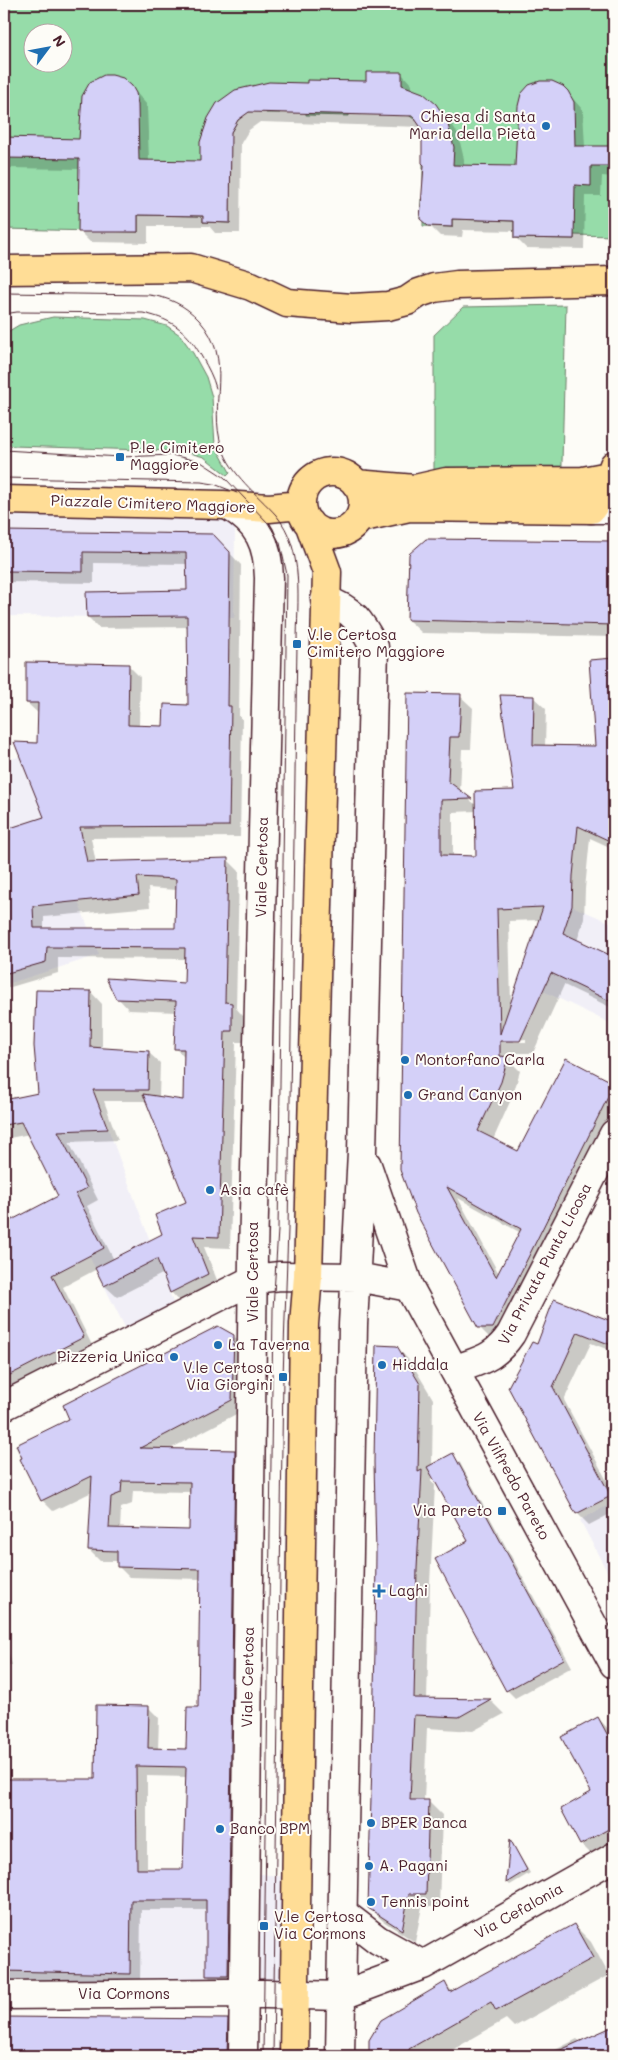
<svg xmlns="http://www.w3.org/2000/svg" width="618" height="2060" viewBox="0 0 618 2060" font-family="Mali,sans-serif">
	<rect width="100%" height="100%" fill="#fdfcf7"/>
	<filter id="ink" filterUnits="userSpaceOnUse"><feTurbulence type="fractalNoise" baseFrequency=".02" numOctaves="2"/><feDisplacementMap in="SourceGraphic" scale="10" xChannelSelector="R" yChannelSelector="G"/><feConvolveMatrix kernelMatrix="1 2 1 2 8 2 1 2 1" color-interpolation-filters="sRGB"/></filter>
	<g filter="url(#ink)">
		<path fill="#f1eff7" d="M4 502 209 508 235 522 234 618 4 616Z
			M21 756 99 955 4 985V762Z
			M572 906 614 924V1025L543 991Z
			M99 1104 177 1313 130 1337 16 1112Z
			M614 1502V1585L580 1520Z
			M4 1869 231 1870 293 1878 292 1994 4 1993Z"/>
		<path fill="#96dca9" stroke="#707e6a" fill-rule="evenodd" d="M4 4H614V236L574 235V239L514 238V221L452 219V227L423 226V221L420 219 421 199H423V131L417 121 407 114 349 112V116L306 115V111H280V113H266V110L248 112 238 120 230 134V223L203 222V216L138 215V232L4 229ZM32 32H62V62H32Z
			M566 305 561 502 434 505V335L463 307Z
			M53 317 145 320 167 326 180 335 193 353 206 377 212 397 215 445 230 472 227 475 204 457 193 454 176 451 13 446 4 443V334L19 325Z"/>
		<path fill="#0003" fill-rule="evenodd" d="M402 74 412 85V90L435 105 447 116 458 134 464 159V166L516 167 562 87 583 110 585 147H614V177L602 176 601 196H585L584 249 526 248 515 237V231L463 230 462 237 440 236 422 218 425 165 422 127 260 122 249 130 241 143 240 233H215L209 226H148V243L90 242 79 231 80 169 6 168V171H4V139L81 140 126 81 147 105 149 161 201 163 209 119 308 85 367 82Z
			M4 532 213 535 241 565 239 716 242 719 240 837 91 838 96 863 227 859 239 871 236 1008 243 1016V1042H236L230 1248 204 1247 219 1285 182 1304 171 1292 164 1273 117 1297 105 1286 97 1269 63 1287 94 1349 4 1395V1226L60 1196 39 1094 91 992 102 1004V1049L148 1052 160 1063 159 1098 184 1101 185 1058 175 1048 176 1012 129 1010 118 998 185 984 186 959 58 958V973L4 989V831L46 817 38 744 39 714 27 703 128 665 140 677 139 726 164 727 189 706V627L99 628 88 617 188 591 187 564 94 563V583L4 582ZM148 888 177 890 176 929 44 930V917L150 907ZM104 1101H148L188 1202 164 1234 114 1260 87 1206 98 1200 69 1142 118 1140Z
			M427 540 614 542V637L422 633 408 620Z
			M614 659V849L590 838 585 889 584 919 577 941 614 959V1009L564 985 533 1053H512V1063L520 1071 513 1095 493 1140 518 1152 567 1059 614 1084V1123L505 1340H492L479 1327 417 1212 408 695 460 696 473 708 471 749H462L460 792 476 805 516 791 533 697 546 709 545 746 596 748 590 661ZM477 811 478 857 453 856V812ZM540 920 511 1004 509 921ZM526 1039V1042H514V1040ZM458 1198 521 1233 499 1274Z
			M4 1047 8 1061 4 1062Z
			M11 1099 30 1134 4 1139V1101Z
			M555 1300 614 1323V1352L591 1343 564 1400 614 1494V1512L589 1525 577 1513 537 1346Z
			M233 1336 244 1347 242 1411 168 1450 234 1451 245 1462 239 1987 218 1986 207 1975 208 1910H141L140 1984 4 1981V1781L97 1780 148 1707 159 1718 158 1750 187 1751 199 1708 201 1579 129 1577 118 1566V1561H100L89 1550 92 1492 53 1511 42 1500 16 1447ZM133 1491 191 1492 190 1532 120 1530 121 1508 132 1504ZM147 1776 187 1777 185 1870H147Z
			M397 1348 411 1362 433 1399 432 1466 452 1455 460 1463 572 1667 515 1698 507 1690 470 1541 432 1472 431 1481 435 1485 430 1584 427 1700 491 1701 504 1714 473 1731 427 1728 424 1801H428L442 1815 439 1907H422L415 1942 383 1921 369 1907Z
			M4 1465 11 1476 4 1480V1494Z
			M4 1635 12 1665H4Z
			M598 1718 614 1735V1852L598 1861 581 1844 593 1793Z
			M511 1842 530 1873 510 1885 507 1882Z
			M574 1925 591 1942 609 1975 514 2027 506 2019 442 2056H371V2040L445 1984 453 1992Z
			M4 2018 227 2021 241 2034V2056H4Z
			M614 2027V2056H543L577 2039 581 2042Z"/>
		<path fill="#d4d0f8" stroke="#4a1f2b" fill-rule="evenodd" d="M366 72H402V85L423 93 436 104 447 121 454 147 453 165 515 166 518 106 521 94 529 85 540 81H552L563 86 568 91 574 102 575 146H614V166H591V186L575 185 574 239 514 238V221L452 219V227L428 226 420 219 424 165 422 163V129L413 116 249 112 238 120 231 132 230 223 203 222V216L138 215V232H78L79 159 4 158V137L79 139 82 96 90 82 104 75H112L123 78 132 86 136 93 138 105 139 160 200 161V142L208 118 217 103 235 90 269 82 307 83V80L366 81Z
			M4 531 213 534 230 552 228 706H231L229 826 80 827 87 862 228 858 225 1002 232 1003V1031H225L219 1237 193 1236 208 1274 170 1293 157 1259 104 1286 95 1268 162 1234 155 1215 186 1202 143 1094 183 1100 184 1049H174L176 1001 116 999 106 978 184 983 185 948 47 947 46 962 4 974V830L44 817 14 742 37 743 38 703H26V662L129 664 128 725 163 726 164 704 188 705 187 616 87 617 86 592 187 590 186 553 83 552V572L4 571ZM137 877 176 879 175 928H34L33 906 139 895Z
			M426 539 614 541V625L407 620 409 554Z
			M614 658V843L578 826 573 876 572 906 563 933 614 957V1003L551 973 520 1041H500V1056L508 1057 501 1082 478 1131 518 1151 566 1058 614 1083V1085L493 1328H478L416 1213 400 1170 407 693 461 694 459 737H450L448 781 472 799 441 800V855L476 856 475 791 514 790 500 695 534 696 533 745 595 746 589 660ZM543 907 500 1034 497 909ZM447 1187 521 1229 496 1277Z
			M36 990 91 991 90 1047 149 1051 148 1090H93L108 1129 58 1131 87 1188 76 1194 104 1248 52 1275 84 1337 4 1378V1224L58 1196 21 1122 4 1125V1100L38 1093 34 1046Z
			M554 1299 614 1322V1346L578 1332 553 1387 611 1496 576 1514 508 1387 532 1342 537 1344Z
			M218 1326 234 1335 232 1400 140 1448 235 1450 228 1976H206V1900H131L130 1974 4 1971V1779H95L96 1705 149 1706 148 1748 186 1749 187 1707H198L200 1569 117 1567V1551L88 1550 92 1476 41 1501 20 1459 22 1458 16 1445 69 1419 63 1405ZM122 1481 190 1482 189 1530 109 1528 111 1497 121 1493ZM136 1766 186 1767 183 1869H137Z
			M376 1345 397 1346 420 1384 418 1472 422 1470 417 1569 414 1698 491 1699 459 1717 414 1715 410 1800H429L426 1894H409L402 1930 368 1908 375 1651 376 1552 374 1462Z
			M453 1453 564 1659 506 1691 435 1559 468 1541 427 1467Z
			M598 1717 614 1747V1826L580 1845 561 1809 591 1792 561 1737Z
			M510 1839 527 1870 506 1883Z
			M574 1924 593 1958 496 2011 491 2002 409 2049V2056H369V2040L381 2020 445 1982 450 1992Z
			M4 2017 228 2019 227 2056 4 2055Z
			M614 2026V2056H547Z"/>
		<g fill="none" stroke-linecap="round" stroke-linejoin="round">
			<g stroke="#4a1f2b" stroke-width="31">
				<path id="minor" d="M229 506C259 524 268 544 269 578L253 1255 243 2056
					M591 509H614
					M325 600C353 609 361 622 374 647L362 1152 353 1325 340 2056
					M367 1165 409 1287 614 1664
					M454 1370C480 1360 494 1359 511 1334L614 1134
					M4 1406 254 1279 280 1276 357 1277 409 1287
					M343 1913 378 1940 423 1965
					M4 1995 228 1993 340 1996 423 1965 614 1857"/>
			</g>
			<g stroke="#4a1f2b" stroke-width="31">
				<path id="major" d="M4 270 191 268 251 286 287 303 352 308 388 306 407 301 419 293 434 288 457 285 614 281
					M301 503a31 31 0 1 1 62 0a31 31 0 1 1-62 0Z
					M356 484 415 489 446 482 583 481 609 476
					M4 500 223 505 269 508 301 505
					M359 518 409 507 591 509 605 489 614 465
					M294 2056 304 1324 308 1276 327 572 309 523"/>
			</g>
			<use href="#minor" stroke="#fdfcf7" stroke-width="28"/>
			<use href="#major" stroke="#ffdd96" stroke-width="28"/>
			<path stroke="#4a1f2b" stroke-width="1" d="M4 293 149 295C168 297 185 305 199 320 236 361 207 403 222 447 231 475 257 494 276 515 305 550 297 602 297 644L288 1229 283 1377 273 2056
				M4 314 17 312 143 313C175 320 188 332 203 359 208 368 213 377 216 388
				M4 450 120 457 172 455 201 462 224 477 268 523 280 543 287 575 278 1230 273 1309 263 2056
				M4 478 201 482 214 484 237 493"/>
		</g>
	</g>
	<g fill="#1f6fb2" stroke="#fdfcf7" stroke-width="2">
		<circle cx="546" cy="126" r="5"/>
		<rect x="115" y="452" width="10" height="10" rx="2.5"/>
		<rect x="292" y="639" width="10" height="10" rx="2.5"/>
		<circle cx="405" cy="1060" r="5"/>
		<circle cx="408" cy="1095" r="5"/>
		<circle cx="210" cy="1190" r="5"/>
		<circle cx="218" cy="1345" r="5"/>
		<circle cx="174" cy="1357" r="5"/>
		<circle cx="382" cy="1365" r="5"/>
		<rect x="278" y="1372" width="10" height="10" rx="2.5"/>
		<rect x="497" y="1506" width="10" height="10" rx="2.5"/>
		<path d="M376.5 1583.5h5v5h5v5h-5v5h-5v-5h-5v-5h5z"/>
		<circle cx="371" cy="1823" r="5"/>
		<circle cx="220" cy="1829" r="5"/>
		<circle cx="369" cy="1866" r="5"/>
		<circle cx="371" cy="1902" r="5"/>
		<rect x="259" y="1921" width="10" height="10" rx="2.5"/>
	</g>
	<g text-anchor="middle" stroke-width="4" stroke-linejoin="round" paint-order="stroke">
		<g font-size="15" fill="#4a1f2b" stroke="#fdfcf7" text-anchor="start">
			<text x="536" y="122" text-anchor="end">Chiesa di Santa<tspan x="536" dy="17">Maria della Pietà</tspan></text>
			<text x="130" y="453">P.le Cimitero<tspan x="130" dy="17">Maggiore</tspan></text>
			<text x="307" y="640">V.le Certosa<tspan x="307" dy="17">Cimitero Maggiore</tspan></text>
			<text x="415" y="1065">Montorfano Carla</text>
			<text x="418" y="1100">Grand Canyon</text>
			<text x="220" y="1195">Asia cafè</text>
			<text x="228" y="1350">La Taverna</text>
			<text x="164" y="1362" text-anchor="end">Pizzeria Unica</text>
			<text x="392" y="1370">Hiddala</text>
			<text x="273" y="1373" text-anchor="end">V.le Certosa<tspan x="273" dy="17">Via Giorgini</tspan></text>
			<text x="492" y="1516" text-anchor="end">Via Pareto</text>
			<text x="389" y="1596">Laghi</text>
			<text x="381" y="1828">BPER Banca</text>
			<text x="230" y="1834">Banco BPM</text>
			<text x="379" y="1871">A. Pagani</text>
			<text x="381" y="1907">Tennis point</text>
			<text x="274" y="1922">V.le Certosa<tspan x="274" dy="17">Via Cormons</tspan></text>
		</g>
		<g font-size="15" fill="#4a1f2b" stroke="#fdfcf7">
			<text transform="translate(153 504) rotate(2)" y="5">Piazzale Cimitero Maggiore</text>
			<text transform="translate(262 867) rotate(-89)" y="5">Viale Certosa</text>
			<text transform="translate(545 1264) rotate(-62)" y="5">Via Privata Punta Licosa</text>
			<text transform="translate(253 1272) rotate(-90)" y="5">Viale Certosa</text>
			<text transform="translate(511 1476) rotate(61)" y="5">Via Vilfredo Pareto</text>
			<text transform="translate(248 1677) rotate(-89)" y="5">Viale Certosa</text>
			<text transform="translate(519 1911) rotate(-29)" y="5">Via Cefalonia</text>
			<text x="124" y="1999">Via Cormons</text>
		</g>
	</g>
	<rect width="618" height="2060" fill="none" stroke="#fdfcf7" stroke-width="20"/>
	<rect x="10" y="10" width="598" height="2040" fill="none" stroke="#4a1f2b" stroke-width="2" filter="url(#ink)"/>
	<g transform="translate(48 48) rotate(58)"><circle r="24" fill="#fdfcf7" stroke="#b5a4a5"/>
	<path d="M0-4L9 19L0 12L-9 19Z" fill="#1f6fb2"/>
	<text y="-8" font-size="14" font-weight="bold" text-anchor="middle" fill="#4a1f2b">N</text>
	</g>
</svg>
